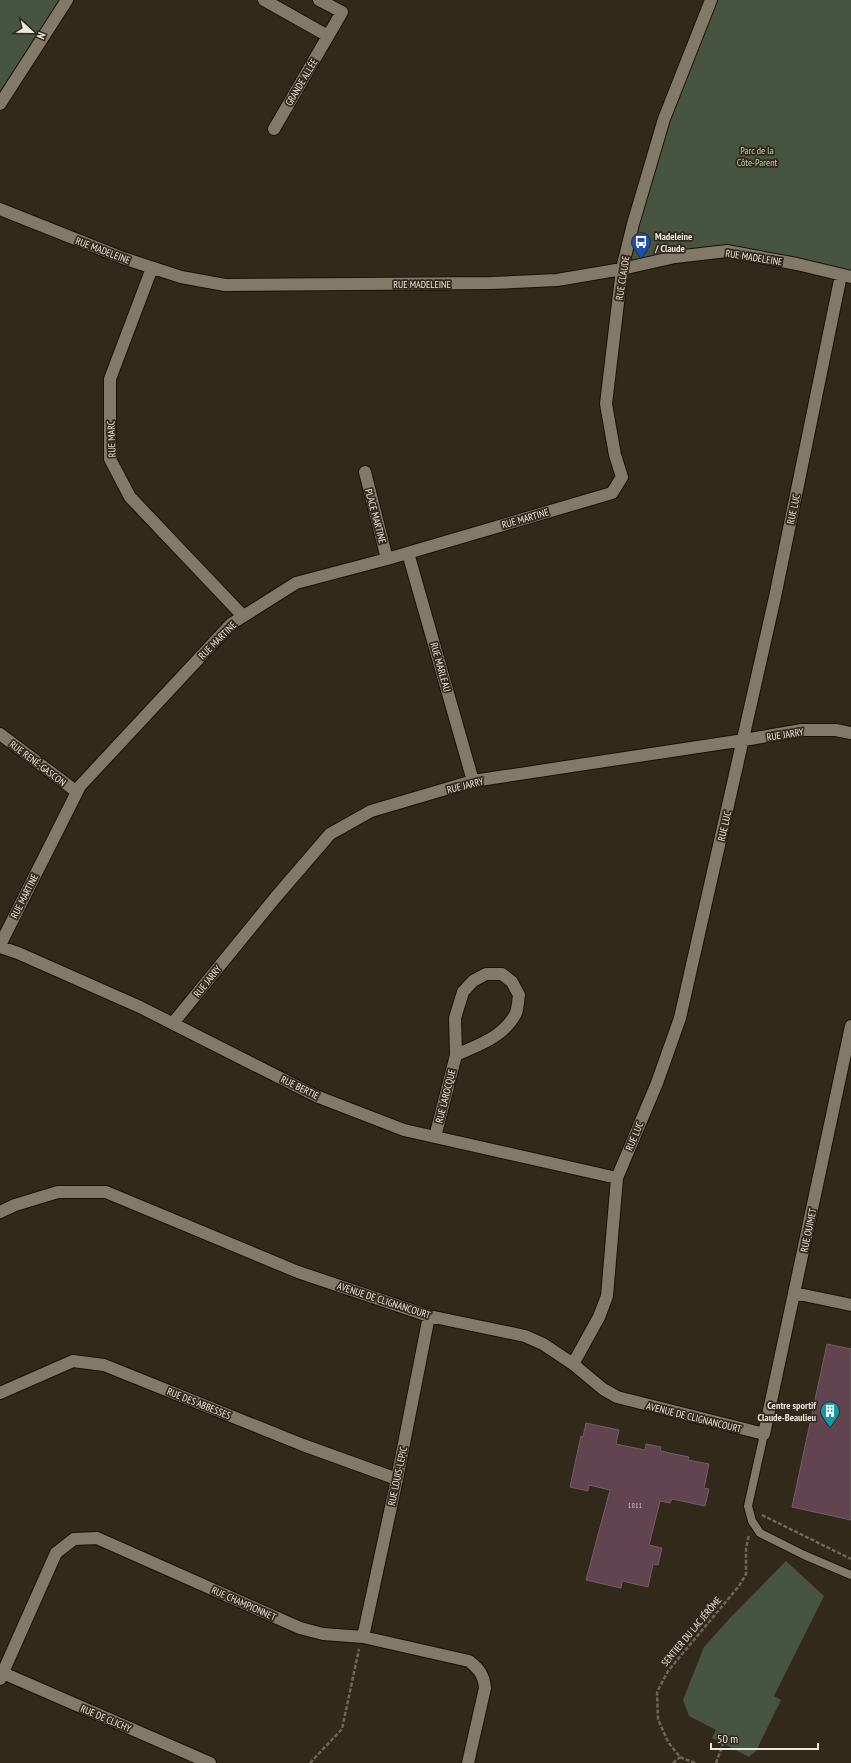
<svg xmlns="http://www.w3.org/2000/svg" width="851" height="1763" viewBox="0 0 851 1763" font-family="'PT Sans Narrow',sans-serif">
	<rect width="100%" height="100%" fill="#32291b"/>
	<path fill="#465440" d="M0 0H60L0 93Z
		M708 0H851V274L727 245 624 269Z
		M786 1561 824 1596 774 1696 781 1700 756 1751 749 1757 712 1738 716 1730 689 1716 683 1700 704 1647 730 1618Z"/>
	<path fill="#624450" stroke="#715e65" d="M827 1344 851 1349V1520L792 1507Z
		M586 1423 619 1430 616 1444 645 1450 646 1444 661 1447 660 1451 689 1457 688 1460 709 1464 704 1488 709 1489 705 1506 672 1499 670 1503 660 1501 649 1545 662 1548 658 1565 653 1564 648 1587 622 1581 621 1588 586 1580 610 1490 589 1485 588 1491 570 1487 581 1436 583 1437Z"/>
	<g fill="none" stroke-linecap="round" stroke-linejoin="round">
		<g stroke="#191205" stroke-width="10">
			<path id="lane" d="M764 1434 748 1506 752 1521 760 1533 804 1555 851 1575"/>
		</g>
		<g stroke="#191205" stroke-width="14">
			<path id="street" d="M264 0 328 36
				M0 104 67 0
				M274 129 342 12 319 0
				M0 209 123 258 181 277 225 285 491 283 557 280 622 269 675 257 727 251 797 264 851 277
				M152 268 110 379V459L130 497 243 616
				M365 472 387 559
				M408 553 473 781
				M0 734 77 792
				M0 945 80 786 231 624 296 583 387 559 612 493 622 477 615 455 606 404 622 269 633 224 664 119 711 0
				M0 947 18 953 140 1007 316 1096 404 1130 617 1178
				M173 1023 275 898 330 834 371 811 473 781 744 740 802 730H836L851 733
				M435 1137 456 1055 455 1018 463 992 473 981 486 974H502L512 982 519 995C518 1001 518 1008 516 1013 504 1037 478 1045 456 1055
				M0 1212 15 1205 58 1192H106L298 1272 429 1316 525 1336 543 1344 573 1364 603 1389 617 1397 764 1434 851 1026
				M794 1293 851 1305
				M573 1364 599 1317 607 1296 617 1178 657 1083 680 1018 775 597 841 275
				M0 1393 73 1361 104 1365 303 1445 397 1479
				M363 1637 397 1479 429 1316
				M3 1673 210 1763
				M0 1679 56 1553 74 1539 97 1538 300 1628 323 1634 363 1637 469 1661C479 1669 484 1675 485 1688L468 1763"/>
		</g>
		<path stroke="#6e665a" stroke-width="2.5" stroke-dasharray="4 2" stroke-linecap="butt" d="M762 1515 851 1559
			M310 1763 342 1729 359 1649
			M673 1763 680 1757
			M695 1763 680 1757 668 1742 658 1719 657 1692 668 1671 739 1586 746 1574V1548L749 1535
			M716 1763 723 1744"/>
		<use href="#lane" stroke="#827968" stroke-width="8"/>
		<use href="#street" stroke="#827968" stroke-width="12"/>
	</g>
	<defs>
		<g id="bus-pin" transform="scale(1)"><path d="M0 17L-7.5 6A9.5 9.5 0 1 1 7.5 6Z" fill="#1a4fb4" stroke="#32291b"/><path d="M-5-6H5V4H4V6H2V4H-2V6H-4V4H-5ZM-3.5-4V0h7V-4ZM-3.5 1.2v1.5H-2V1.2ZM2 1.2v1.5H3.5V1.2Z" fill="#fff"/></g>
		<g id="building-pin" transform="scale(1)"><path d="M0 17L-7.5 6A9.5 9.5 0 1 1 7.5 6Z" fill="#0f9aa8" stroke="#32291b"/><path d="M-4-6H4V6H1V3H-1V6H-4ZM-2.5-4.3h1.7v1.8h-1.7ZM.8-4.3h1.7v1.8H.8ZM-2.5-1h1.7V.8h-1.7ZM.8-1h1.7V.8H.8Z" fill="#fff"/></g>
	</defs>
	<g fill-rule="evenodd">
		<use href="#bus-pin" x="641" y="242"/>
		<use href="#building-pin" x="830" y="1411"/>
	</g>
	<g text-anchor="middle" stroke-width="3.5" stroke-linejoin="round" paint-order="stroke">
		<g font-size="8" fill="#cbbfbb">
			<text x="635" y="1508">1811</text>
		</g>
		<g font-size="10" fill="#eee8df" stroke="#32291b">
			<text transform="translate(301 82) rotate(-59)" y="4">GRANDE ALLÉE</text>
			<text transform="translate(103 250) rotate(21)" y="4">RUE MADELEINE</text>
			<text transform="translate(754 257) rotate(9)" y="4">RUE MADELEINE</text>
			<text transform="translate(622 278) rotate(-81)" y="4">RUE CLAUDE</text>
			<text x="422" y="288">RUE MADELEINE</text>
			<text transform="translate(111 439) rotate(-92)" y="4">RUE MARC</text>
			<text transform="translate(793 509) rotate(-78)" y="4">RUE LUC</text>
			<text transform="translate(376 516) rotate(75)" y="4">PLACE MARTINE</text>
			<text transform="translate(525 518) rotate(-16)" y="4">RUE MARTINE</text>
			<text transform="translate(217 640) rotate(-45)" y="4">RUE MARTINE</text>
			<text transform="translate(441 667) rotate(74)" y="4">RUE MARLEAU</text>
			<text transform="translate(785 734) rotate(-9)" y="4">RUE JARRY</text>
			<text transform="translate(38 763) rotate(37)" y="4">RUE RENÉ-GASCON</text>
			<text transform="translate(465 785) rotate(-14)" y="4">RUE JARRY</text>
			<text transform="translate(724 826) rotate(-77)" y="4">RUE LUC</text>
			<text transform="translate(24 896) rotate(-63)" y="4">RUE MARTINE</text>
			<text transform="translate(207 981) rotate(-51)" y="4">RUE JARRY</text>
			<text transform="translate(300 1087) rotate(26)" y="4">RUE BERTIE</text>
			<text transform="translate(445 1096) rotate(-76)" y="4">RUE LAROCQUE</text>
			<text transform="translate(634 1136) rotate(-67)" y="4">RUE LUC</text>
			<text transform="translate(808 1230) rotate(-78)" y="4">RUE OUIMET</text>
			<text transform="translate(384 1300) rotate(18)" y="4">AVENUE DE CLIGNANCOURT</text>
			<text transform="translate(199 1403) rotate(22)" y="4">RUE DES ABBESSES</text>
			<text transform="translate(694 1417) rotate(14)" y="4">AVENUE DE CLIGNANCOURT</text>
			<text transform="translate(397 1476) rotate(-78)" y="4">RUE LOUIS-LEPIC</text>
			<text transform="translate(244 1603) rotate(24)" y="4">RUE CHAMPIONNET</text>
			<text transform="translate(691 1631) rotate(-50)" y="4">SENTIER DU LAC JÉRÔME</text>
			<text transform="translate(106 1718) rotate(23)" y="4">RUE DE CLICHY</text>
		</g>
		<g font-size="10" fill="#b6d7a6" stroke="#32291b">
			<text x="757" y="154">Parc de la<tspan x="757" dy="12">Côte-Parent</tspan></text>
		</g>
		<g font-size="10" font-weight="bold" fill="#eee8df" stroke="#32291b" text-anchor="start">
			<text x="655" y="240">Madeleine<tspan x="655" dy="12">/ Claude</tspan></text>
			<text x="816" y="1409" text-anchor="end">Centre sportif<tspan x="816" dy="12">Claude-Beaulieu</tspan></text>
		</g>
	</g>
	<g transform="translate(32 32) rotate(112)" stroke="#32291b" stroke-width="3" paint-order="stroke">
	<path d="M0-3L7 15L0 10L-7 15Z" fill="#eee8df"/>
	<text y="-6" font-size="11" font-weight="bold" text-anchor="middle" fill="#eee8df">N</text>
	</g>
	<path d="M711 1743v6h107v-6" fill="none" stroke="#eee8df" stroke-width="2"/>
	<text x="717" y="1743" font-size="12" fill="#eee8df" stroke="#32291b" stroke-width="3" paint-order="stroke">50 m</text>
</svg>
